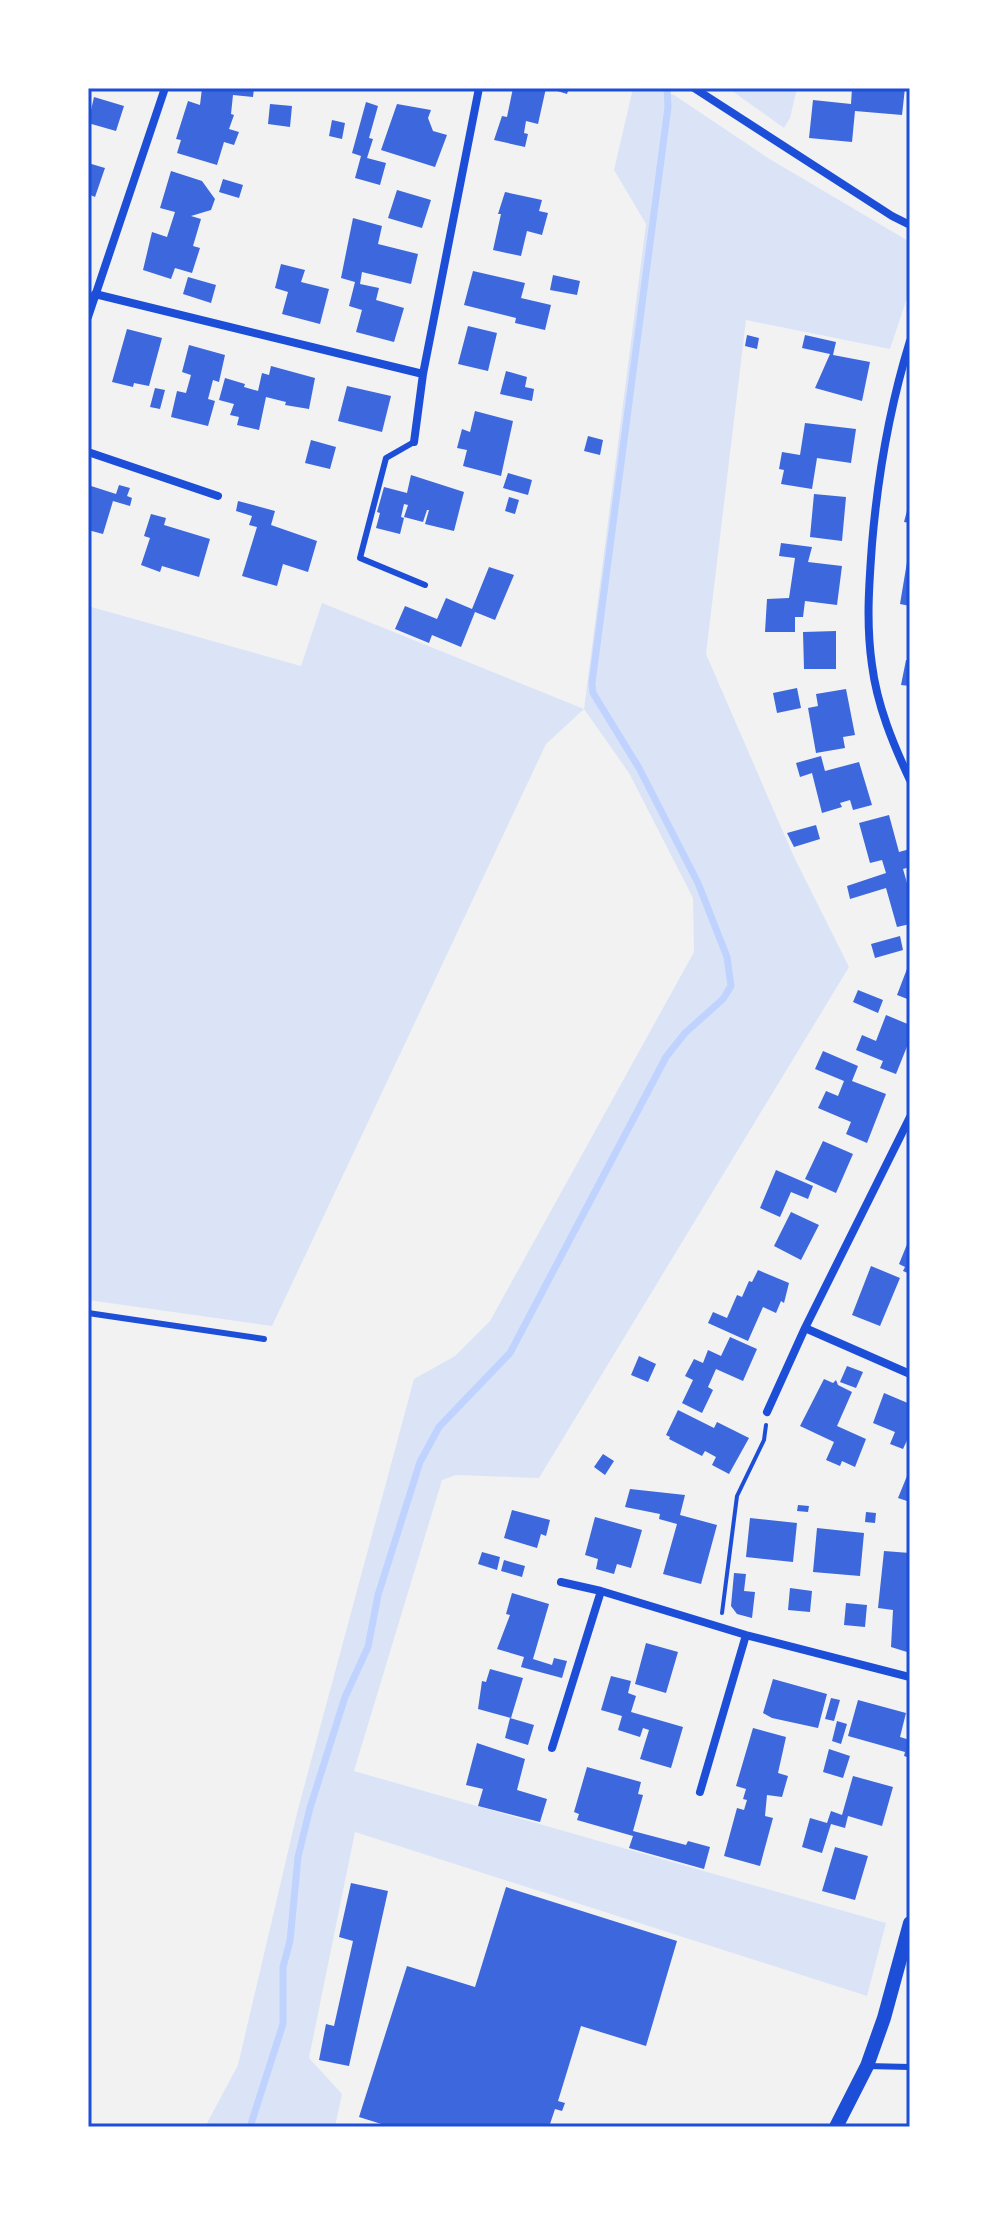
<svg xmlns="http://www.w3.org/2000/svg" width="998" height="2215" viewBox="0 0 998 2215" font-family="'Fira Sans',sans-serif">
	<rect width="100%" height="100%" fill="#f2f2f2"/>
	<path fill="#dbe4f7" d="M633 88H656L674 95 768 158 910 242V289L890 349 746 320 706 654 794 857 849 967 539 1478 456 1475 442 1480 354 1771 886 1923 867 1996 355 1832 309 2058 342 2094 335 2127H205L238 2065 297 1813 414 1379 455 1356 490 1321 694 952 693 898 629 773 584 709 546 744 272 1326 88 1300V606L301 666 322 603 584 709 646 224 614 170Z
		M728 88H797L790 118 784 128Z"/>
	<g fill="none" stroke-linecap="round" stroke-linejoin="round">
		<path stroke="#bfd3fe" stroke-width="7" d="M250 2127 283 2024V1967L290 1941 298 1857 310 1808 345 1697 368 1647 378 1595 420 1462 439 1427 510 1353 666 1057 685 1033 723 999 731 986 727 957 698 883 639 768 593 693 592 683 668 107 667 88"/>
	</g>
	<path fill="#3d67dc" d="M202 88H254L253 97 233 95 231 114 234 115 229 129 239 132 234 145 224 142 217 165 177 153 181 140 176 139 188 101 200 105Z
		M513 88H546L538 124 526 121 524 133 528 134 525 147 494 140 502 116 507 117Z
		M548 88H569L567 94Z
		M852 88H905L902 115 855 111 852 142 809 138 813 100 851 104Z
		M94 97 124 106 116 131 88 123Z
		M366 102 378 106 369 138 373 139 367 158 386 163 380 185 355 178 361 156 352 153Z
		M270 104 292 106 290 127 268 124Z
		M397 104 431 110 428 118 433 131 447 135 435 167 381 150Z
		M332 120 345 123 342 139 329 136Z
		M88 163 105 168 95 197 88 194Z
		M171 171 202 181 215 199 211 210 191 216 201 219 193 246 200 248 192 273 175 268 171 279 143 270 152 232 167 237 175 212 160 208Z
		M223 179 243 185 239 198 219 192Z
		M397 190 431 200 422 228 388 218Z
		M505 192 542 200 539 211 548 213 542 235 527 231 521 256 493 250 501 214H498Z
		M353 218 382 226 378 244 418 254 411 284 362 272 360 284 379 288 376 300 404 308 394 342 356 332 362 310 349 306 355 282 341 278Z
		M281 264 305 270 301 282 329 289 320 324 282 314 288 292 275 288Z
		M473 271 525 283 521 298 551 305 545 330 515 323 516 318 464 305Z
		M553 275 580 281 577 295 550 290Z
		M188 277 216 285 211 303 183 294Z
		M468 326 497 333 488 371 458 364Z
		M127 329 162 338 149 386 134 383 133 387 112 382Z
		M747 335 759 338 757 349 745 346Z
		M805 335 836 342 833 355 870 362 862 401 815 388 830 354 802 348Z
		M189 345 225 355 219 382 213 380 208 399 215 401 208 426 171 417 177 391 186 393 191 375 182 372Z
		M271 366 315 378 309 409 285 405 286 402 266 397 259 430 237 425 239 417 230 415 234 404 219 400 225 378 245 384 244 387 258 391 262 373 269 375Z
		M506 371 527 377 525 387 534 389 532 401 500 394Z
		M347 386 391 396 382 432 338 421Z
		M155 388 165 390 160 409 150 407Z
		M475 411 513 421 501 476 463 466 467 450 457 448 462 429 470 432Z
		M805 423 856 429 851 463 817 458 812 489 781 484 784 470 779 469 782 452 800 455Z
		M588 436 603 440 600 455 584 451Z
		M311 440 336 447 330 469 305 463Z
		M508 473 532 480 528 495 503 488Z
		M411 475 464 492 454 531 425 524 429 510H427L423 522 404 517 408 505 404 504 401 517 404 518 400 534 376 528 380 513 377 512 384 487 407 493Z
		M88 485 116 494 119 485 130 488 127 496 132 498 130 506 113 501 103 534 88 530Z
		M814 494 846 497 842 541 810 537Z
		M509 497 519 500 515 514 505 511Z
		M238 501 275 511 271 525 317 541 308 572 283 564 277 586 242 576 257 527 249 525 252 516 236 511Z
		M909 503H910V523L904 522Z
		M151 514 166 518 164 525 210 539 199 577 162 566 160 572 141 565 150 538 144 536Z
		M781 543 812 547 808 562 842 566 837 605 805 601 803 617H795V632H765L767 599 789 598 795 558 779 556Z
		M907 562H910V606L900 604Z
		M489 567 514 575 495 620 475 612 461 647 432 635 429 643 395 629 405 606 437 619 446 598 472 609Z
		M836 631V669H804L803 632Z
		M906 660H910V686L901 685Z
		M797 688 801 708 777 713 773 693Z
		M846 689 855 735 843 737 845 748 816 753 808 708 818 706 816 694Z
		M821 756 825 771 859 762 872 805 853 810 850 800 840 803 842 807 822 813 812 773 800 777 796 763Z
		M889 815 899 852 910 849V867L903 869 907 883 910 882V924L897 927 886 888 850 899 847 886 886 873 882 860 870 863 859 823Z
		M816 825 820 839 794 847 787 833Z
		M900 936 903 950 875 958 871 944Z
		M910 961V1000L897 995Z
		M858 990 883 1000 878 1013 853 1002Z
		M886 1015 910 1025V1039L896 1074 880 1068 883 1061 856 1050 862 1035 876 1041Z
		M823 1051 858 1066 852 1081 886 1094 867 1143 846 1134 851 1122 818 1108 826 1091 838 1096 844 1081 815 1069Z
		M823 1141 853 1154 836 1193 805 1179Z
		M776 1170 813 1186 808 1199 791 1192 780 1217 760 1208Z
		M791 1212 819 1225 801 1260 774 1246Z
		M910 1237V1274L903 1271 905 1267 899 1264Z
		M871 1266 900 1278 880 1326 852 1315Z
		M758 1270 789 1283 784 1303 781 1301 776 1313 763 1307 748 1341 708 1323 713 1312 727 1318 737 1295 742 1297 749 1281 752 1282Z
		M730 1337 757 1349 743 1381 716 1369 708 1387 713 1390 702 1413 682 1403 693 1380 685 1376 694 1359 703 1363 708 1350 721 1356Z
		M639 1356 656 1364 648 1382 631 1375Z
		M847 1366 863 1372 856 1388 840 1382Z
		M824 1379 833 1383 836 1380 838 1385 852 1392 837 1426 866 1439 855 1467 842 1461 840 1466 826 1460 834 1442 800 1426Z
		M884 1393 910 1404V1434L903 1449 890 1444 895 1432 873 1423Z
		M678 1410 714 1428 717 1422 749 1438 729 1474 712 1465 716 1457 705 1451 702 1456 669 1439 670 1437 666 1435Z
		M603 1454 614 1461 605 1475 594 1467Z
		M907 1476 910 1477V1502L898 1498Z
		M630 1489 685 1495 680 1515 717 1525 701 1584 663 1574 677 1524 659 1519 660 1514 625 1507Z
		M798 1505 809 1506 808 1512 797 1511Z
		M512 1510 550 1520 546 1536 541 1534 537 1548 504 1538Z
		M866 1512 876 1513 875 1523 865 1522Z
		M595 1517 642 1530 631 1568 617 1564 614 1574 596 1569 598 1559 585 1555Z
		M750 1518 797 1523 793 1562 746 1557Z
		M817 1528 864 1533 860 1576 813 1572Z
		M884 1551 910 1553V1638L907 1652 891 1647 893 1610 878 1608Z
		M482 1552 500 1557 497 1570 478 1564Z
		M504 1560 525 1566 522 1577 501 1571Z
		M734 1573 746 1574 744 1591 755 1592 752 1618 737 1614 731 1606Z
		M790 1588 812 1591 810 1612 788 1610Z
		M512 1593 549 1604 533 1659 552 1665 554 1658 567 1661 562 1678 521 1667 524 1657 497 1649 510 1615 506 1614Z
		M846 1603 867 1605 865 1627 844 1625Z
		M646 1643 678 1652 666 1693 635 1684Z
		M490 1669 523 1678 511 1718 478 1709 482 1681 486 1682Z
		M611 1676 631 1681 628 1693 636 1696 631 1712 683 1727 671 1768 640 1759 649 1730 643 1728 640 1737 618 1730 622 1716 601 1710Z
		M773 1679 827 1694 818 1728 772 1718 763 1713Z
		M831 1698 840 1700 834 1721 825 1719Z
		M858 1700 906 1713 900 1737 910 1740V1758L904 1756 905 1752 848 1736Z
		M510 1718 534 1725 528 1745 505 1738Z
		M837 1721 847 1724 841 1744 832 1741Z
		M753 1728 786 1737 778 1773 788 1776 782 1797 767 1795 765 1816 773 1818 760 1866 724 1856 737 1808 744 1810 747 1800 743 1799 746 1789 736 1786Z
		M477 1743 525 1759 517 1790 547 1799 540 1822 478 1806 483 1789 466 1785Z
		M829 1749 850 1756 843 1778 823 1772Z
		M587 1767 641 1782 638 1794 643 1795 633 1831 686 1845 688 1841 710 1847 704 1869 629 1848 633 1836 577 1820 579 1814 574 1812Z
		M853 1776 893 1787 882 1826 848 1816 845 1828 831 1824 822 1853 802 1847 810 1818 827 1823 831 1811 842 1815Z
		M835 1847 868 1856 855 1900 822 1891Z
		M351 1883 388 1891 349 2066 319 2060 326 2024 334 2026 353 1941 339 1937Z
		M506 1887 677 1941 646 2046 581 2026 558 2101 565 2103 562 2111 555 2109 549 2127H391L359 2117 407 1966 475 1987Z"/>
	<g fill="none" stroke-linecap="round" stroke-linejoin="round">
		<path stroke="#1d4ed8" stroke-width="4" d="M722 1613 737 1496 764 1440 766 1425"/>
		<path stroke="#1d4ed8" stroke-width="6" d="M414 442 386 458 360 558 425 585
			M88 1313 264 1339
			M867 2066 910 2067"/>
		<path stroke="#1d4ed8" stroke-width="8" d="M694 88 892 216 910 225
			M95 294 423 374
			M88 317 165 88
			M910 341C889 409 878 473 872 544 869 585 866 624 872 665 877 705 893 744 910 780
			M414 442 423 374 479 88
			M88 452 218 496
			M805 1328 910 1374
			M767 1412 805 1328 910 1117
			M561 1582 601 1591 746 1635 910 1677
			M552 1748 601 1591
			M700 1792 746 1635"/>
		<path stroke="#1d4ed8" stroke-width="14" d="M836 2127 867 2066 884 2018 910 1923"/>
	</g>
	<rect width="998" height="2215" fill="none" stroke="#ffffff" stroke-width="180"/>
	<rect x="90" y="90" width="818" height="2035" fill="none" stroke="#1d4ed8" stroke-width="3"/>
</svg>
